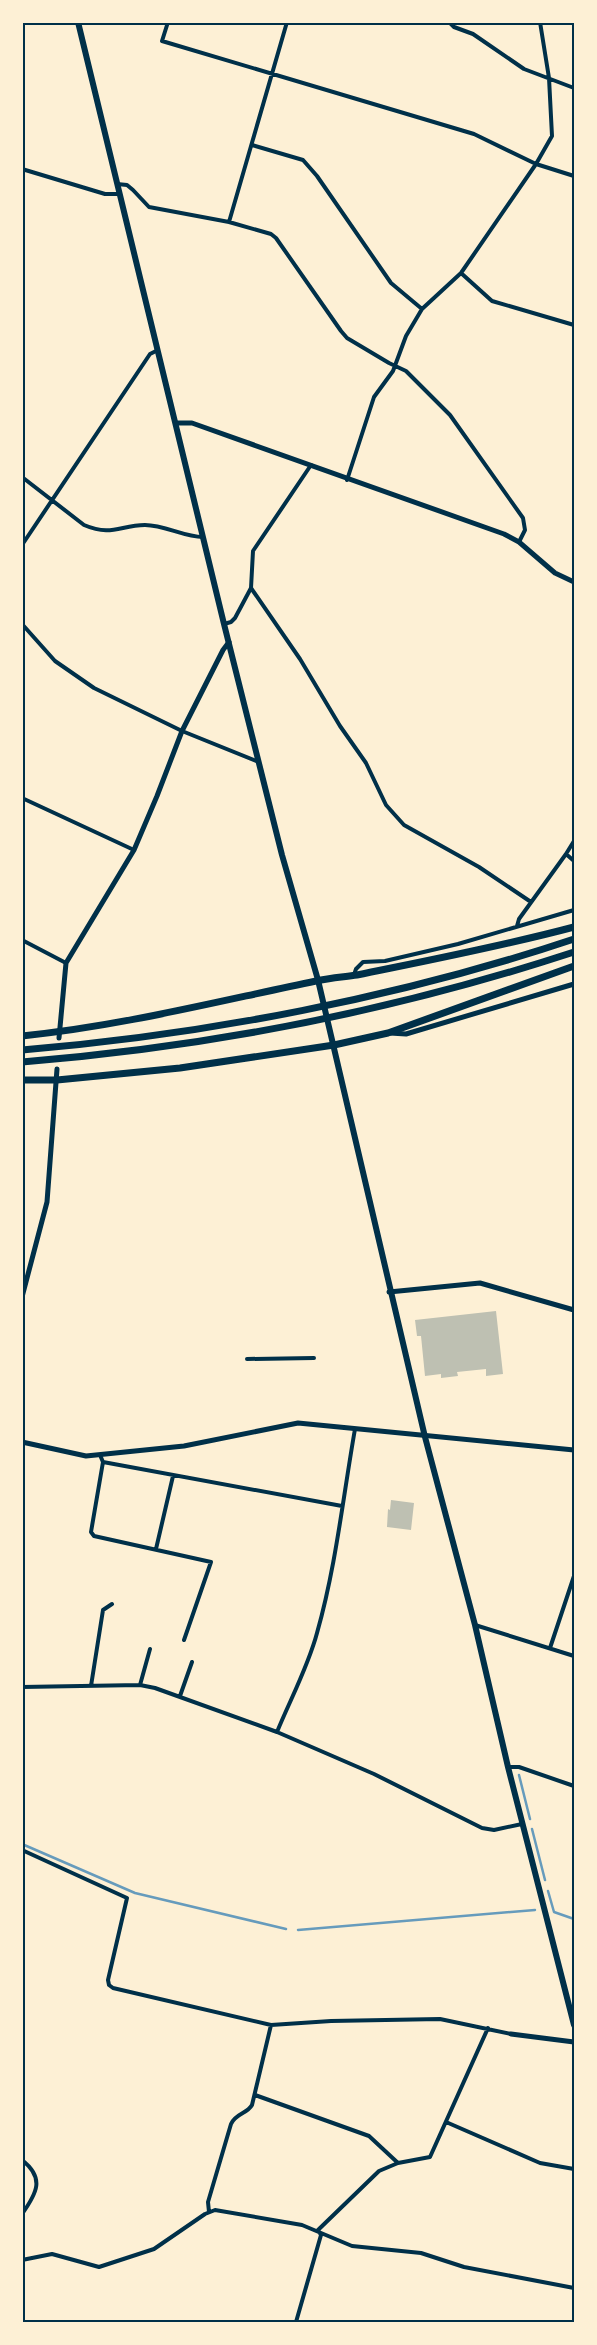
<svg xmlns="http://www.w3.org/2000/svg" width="597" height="2345" viewBox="0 0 597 2345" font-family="Spectral,serif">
	<rect width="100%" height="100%" fill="#fdf0d5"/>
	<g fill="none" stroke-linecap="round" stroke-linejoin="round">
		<path stroke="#669bbc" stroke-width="2.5" d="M519 1775 530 1819
			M532 1829 545 1880
			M22 1844 135 1893 286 1929
			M548 1891 554 1912 574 1919
			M298 1930 535 1910"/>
	</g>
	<path fill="#bec0b2" d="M496 1311 503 1374 486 1376V1369L457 1372 458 1376 441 1378V1374L425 1376 421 1336H417L415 1320Z
		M391 1500 414 1503 411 1530 387 1527 388 1509 390 1510Z"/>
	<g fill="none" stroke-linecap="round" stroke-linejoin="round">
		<path stroke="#003049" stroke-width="4" d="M168 22 162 41 474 134 536 164 574 176
			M449 22 454 27 473 34 524 69 574 88
			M252 145 303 160 317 176 391 283 422 309
			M22 169 105 194H119
			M117 184 127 185 133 190 149 207 229 222 271 234 276 238 341 331 347 338 389 363 406 371 450 415 523 518 525 530 519 542
			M229 222 287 22
			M461 273 492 301 574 325
			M22 477 84 525C112 537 120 525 145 525 165 525 184 537 203 537
			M347 480 374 397 393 371 406 336 422 309 461 273 536 164 552 136 549 78 540 22
			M22 545 150 354 158 350
			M251 588 300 659 340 726 366 763 386 805 404 825 479 867 531 902
			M22 624 55 661 94 688 182 731 259 762
			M224 624 231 622 235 618 251 588 253 551 311 465
			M22 798 134 850
			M574 841 566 854 574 861
			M517 926 519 919 566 854
			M22 940 66 963
			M354 975 356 969 363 962 385 961 458 944 574 910
			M247 1359 314 1358
			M100 1455 103 1462 342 1506
			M103 1462 91 1532 94 1536 211 1562 184 1640
			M156 1549 173 1476
			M475 1625 574 1656
			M550 1648 574 1576
			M140 1685 150 1649
			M91 1686 103 1610 112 1604
			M22 1687 140 1685 155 1688 277 1732 374 1774 482 1828 494 1830 522 1824
			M180 1696 192 1662
			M277 1732C290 1700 308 1667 317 1633 336 1566 343 1497 355 1429
			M508 1767H519L574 1786
			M22 1850 127 1898 108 1980 109 1985 113 1988 271 2025 331 2021 440 2019 511 2034
			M255 2095 369 2136 398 2163
			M446 2122 540 2163 574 2169
			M22 2160C45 2178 37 2193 22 2214
			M209 2212 208 2202 231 2124C236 2113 247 2114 252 2105L271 2025
			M22 2260 52 2254 99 2267 154 2249 205 2214 215 2210 302 2225 352 2246 421 2253 464 2267 574 2288
			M296 2322 321 2235 318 2230 379 2171 398 2163 430 2157 488 2028"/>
		<path stroke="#003049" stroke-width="5" d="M176 423H192L504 534 519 542 555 573 574 582
			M390 1033 406 1034 574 984
			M59 1038 66 963 134 850 157 796 182 731 223 650 229 642
			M389 1292 480 1283 574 1310
			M22 1297 47 1202 57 1069
			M22 1442 86 1456 184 1446 298 1423 574 1450
			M511 2034 574 2042"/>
		<path stroke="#003049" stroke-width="6" d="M78 22 224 624 282 855 318 980 425 1437 475 1625 508 1767 574 2025"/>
		<path stroke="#003049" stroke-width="7" d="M22 1036C121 1026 219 1001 316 981 329 978 343 977 357 975 430 960 503 946 574 927
			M22 1050C205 1035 401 997 574 939
			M22 1062C209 1047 397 1010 574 952
			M22 1080H57L180 1068 334 1045 388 1033 574 966"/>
	</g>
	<rect width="597" height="2345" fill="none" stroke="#fdf0d5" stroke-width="48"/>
	<rect x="24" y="24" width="549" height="2297" fill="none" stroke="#003049" stroke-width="2"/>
</svg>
